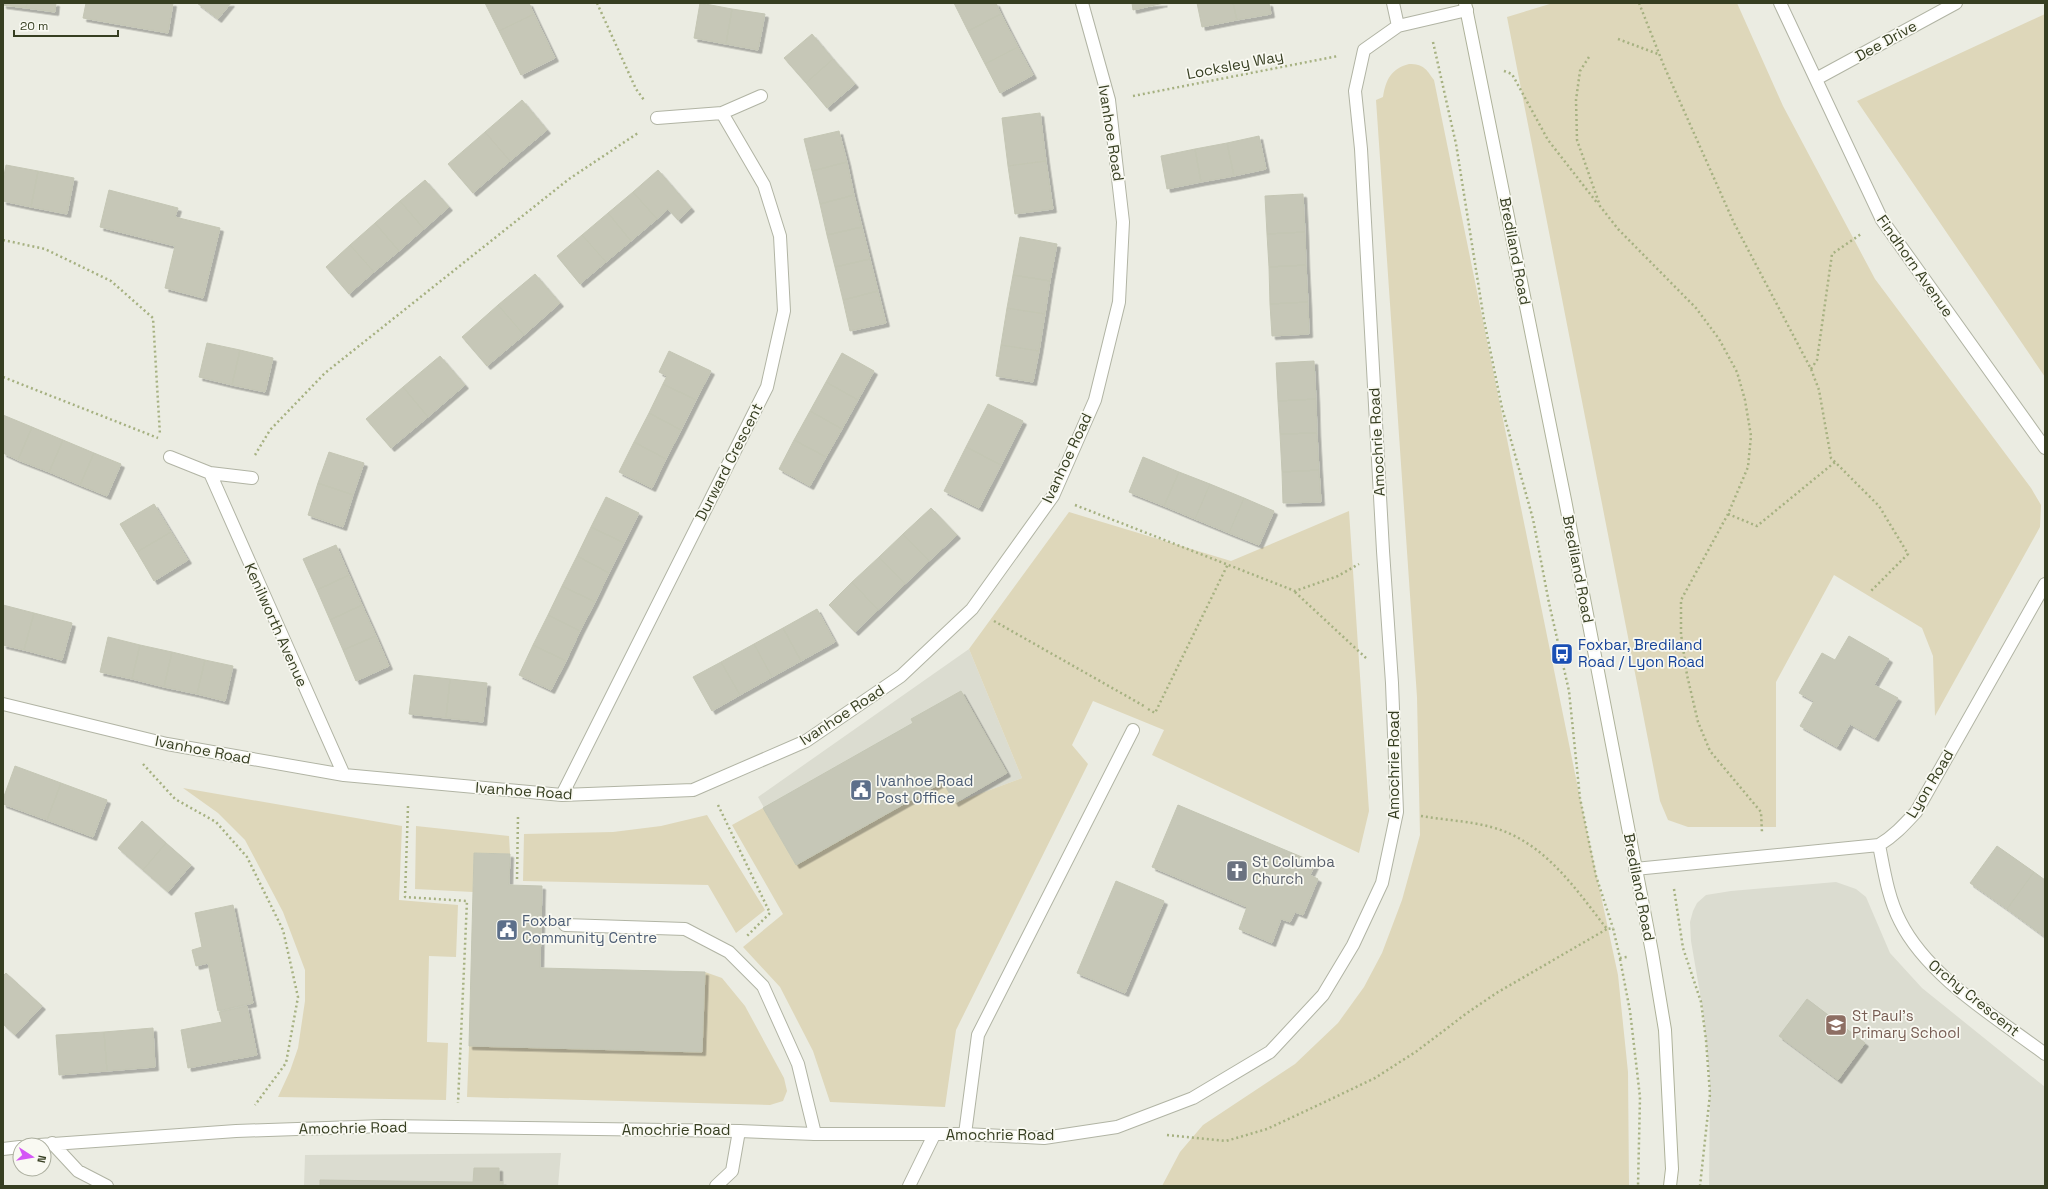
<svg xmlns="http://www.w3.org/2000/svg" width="2048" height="1189" viewBox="0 0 2048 1189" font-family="'Space Grotesk',sans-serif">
	<defs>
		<filter id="shadow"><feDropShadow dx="3.5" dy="3.5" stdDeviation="0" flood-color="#0004"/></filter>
	</defs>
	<rect width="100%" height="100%" fill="#ebece2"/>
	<path fill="#dbdcd0" d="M969 649 1022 778 955 803 942 782 796 865 758 797Z
		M1836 882 1856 889 1866 897 1890 953 1922 988 2045 1087V1186H1709L1710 1081 1703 1011 1691 941 1690 922 1693 911 1697 903 1706 895 1731 891Z
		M561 1153 558 1186H304L305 1155Z"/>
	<path fill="#ded7ba" d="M1553 3H1737L1783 106 1875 279 2031 488 2041 505 2040 527 1935 716 1933 656 1922 628 1834 575 1776 682V827H1688L1668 820 1660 801 1507 17Z
		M2045 14V377L1857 101Z
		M1409 64C1424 64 1426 69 1434 80L1580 798 1618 975 1628 1072 1629 1186H1162L1180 1152 1203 1125 1295 1064 1338 1023 1364 987 1382 953 1402 900 1420 835 1417 697 1376 100 1383 97C1386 79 1391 69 1409 64Z
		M1349 511 1369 811 1359 853 1152 755 1164 730 1093 701 1072 745 1088 764 956 1030 945 1107 830 1102 813 1051 780 987 743 947 783 914 732 825 763 808 796 865 943 782 955 803 1022 778 969 649 1069 512 1231 561Z
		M183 788 402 826 399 900 458 905 456 957 429 956 427 1042 448 1043 446 1100 278 1097 290 1071 298 1048 305 1001V970L283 912 245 840 218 813Z
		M707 815 765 910 736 933 708 885 523 881 524 834 613 832 661 826Z
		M416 826 509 836 510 854 474 853 473 892 415 889Z
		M705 972 722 978 745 1006 784 1078 787 1091 783 1101 770 1105 467 1097 469 1046 702 1052Z"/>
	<path fill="#c6c7b7" stroke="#c4c6b4" filter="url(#shadow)" d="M3 3H27L26 8 3 5Z
		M27 3H56L55 12 26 8Z
		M86 3H173L168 33 83 18Z
		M197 3H231L218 19Z
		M485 3H529L534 14 499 31Z
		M700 3 732 9 726 44 694 38Z
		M954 3H996L1001 14 968 31Z
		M1132 3H1164L1133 10Z
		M1197 3H1233L1237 20 1202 27Z
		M1233 3H1269L1271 14 1237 20Z
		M732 9 765 14 758 50 726 44Z
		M534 14 555 58 521 75 499 31Z
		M1001 14 1018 47 985 64 968 31Z
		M812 34 833 59 806 83 784 58Z
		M1018 47 1033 75 1000 93 985 64Z
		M833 59 855 84 827 108 806 83Z
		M522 100 547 130 510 161 485 132Z
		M1040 113 1046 161 1008 166 1002 118Z
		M839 131 847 162 812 171 804 139Z
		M485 132 510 161 473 193 448 164Z
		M1259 136 1266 169 1234 176 1227 143Z
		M1227 143 1234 176 1201 182 1195 149Z
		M1195 149 1201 182 1167 189 1161 156Z
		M1046 161 1053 209 1015 214 1008 166Z
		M847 162 854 195 820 204 812 171Z
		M6 165 38 171 31 207 3 201V181Z
		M658 170 691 208 678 220 668 209 657 219 633 192Z
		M38 171 74 178 67 214 31 207Z
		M425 180 449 207 424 229 400 201Z
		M109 190 178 208 175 217 220 228 203 298 165 288 175 246 100 227Z
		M633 192 657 219 631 241 608 213Z
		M1303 194 1305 232 1267 234 1265 196Z
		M854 195 862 227 827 235 820 204Z
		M400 201 424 229 399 251 375 223Z
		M608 213 631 241 606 262 582 235Z
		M375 223 399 251 374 272 350 245Z
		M862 227 870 259 835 267 827 235Z
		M1305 232 1306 265 1269 267 1267 234Z
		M582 235 606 262 580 284 557 256Z
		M1020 237 1057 244 1050 281 1013 275Z
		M350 245 374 272 349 294 326 267Z
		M870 259 878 291 843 300 835 267Z
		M1306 265 1308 302 1270 304 1269 267Z
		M535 274 560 303 524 335 498 305Z
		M1013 275 1050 281 1045 314 1007 308Z
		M878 291 886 323 850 331 843 300Z
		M1308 302 1309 334 1272 336 1270 304Z
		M498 305 524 335 487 366 462 337Z
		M1007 308 1045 314 1039 351 1001 345Z
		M207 343 240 350 232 385 199 377Z
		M1001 345 1039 351 1033 382 996 376Z
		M240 350 273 358 265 392 232 385Z
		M669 351 711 371 696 400 663 384 667 376 659 372Z
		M842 353 874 371 858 400 826 382Z
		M440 356 465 385 428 417 403 387Z
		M1314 361 1316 399 1278 401 1276 363Z
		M826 382 858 400 842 429 810 411Z
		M663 384 696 400 681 430 649 413Z
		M403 387 428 417 391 448 366 419Z
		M1316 399 1317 433 1280 434 1278 401Z
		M988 404 1023 421 1001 465 966 447Z
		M810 411 842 429 826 457 794 440Z
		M649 413 681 430 666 459 634 442Z
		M3 415 32 427 18 460 3 453Z
		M32 427 63 440 49 472 18 460Z
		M1317 433 1319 470 1282 472 1280 434Z
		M63 440 94 453 80 485 49 472Z
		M794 440 826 457 810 486 779 469Z
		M634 442 666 459 652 488 619 472Z
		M966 447 1001 465 979 508 944 491Z
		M329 452 364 463 353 495 318 483Z
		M94 453 121 464 107 496 80 485Z
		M1143 457 1179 472 1164 506 1129 492Z
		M1319 470 1321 502 1283 503 1282 472Z
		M1179 472 1210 484 1195 519 1164 506Z
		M318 483 353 495 343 527 308 515Z
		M1210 484 1244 498 1229 533 1195 519Z
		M606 497 639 513 624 543 591 527Z
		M1244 498 1274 511 1259 545 1229 533Z
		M154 504 171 532 137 552 120 524Z
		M931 508 957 535 929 561 903 534Z
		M591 527 624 543 609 573 577 556Z
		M171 532 188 560 154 581 137 552Z
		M903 534 929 561 905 584 879 557Z
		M336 545 349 575 317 590 303 559Z
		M577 556 609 573 595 602 562 586Z
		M879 557 905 584 878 610 852 582Z
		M349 575 362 605 330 620 317 590Z
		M852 582 878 610 855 632 829 605Z
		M562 586 595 602 580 631 548 615Z
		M3 605 34 613 24 650 3 645Z
		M362 605 376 636 343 650 330 620Z
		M817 609 835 642 801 661 783 628Z
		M34 613 72 623 62 660 24 650Z
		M548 615 580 631 566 661 533 645Z
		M783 628 801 661 772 677 754 644Z
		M376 636 389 666 356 681 343 650Z
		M1849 636 1889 659 1874 685 1898 698 1875 738 1850 724 1837 747 1800 726 1814 701 1799 693 1822 653 1835 660Z
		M108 637 140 645 132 679 100 672Z
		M754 644 772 677 740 695 721 662Z
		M140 645 172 652 164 687 132 679Z
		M533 645 566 661 551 690 519 675Z
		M172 652 205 660 197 694 164 687Z
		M205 660 233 666 225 701 197 694Z
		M721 662 740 695 712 711 693 677Z
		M414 675 450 679 446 718 409 714Z
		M450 679 487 683 483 722 446 718Z
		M961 691 1007 773 955 803 943 782 796 865 763 808 913 723 911 719Z
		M15 766 61 783 47 820 3 804V799Z
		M61 783 107 800 93 837 47 820Z
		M1178 805 1316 863 1310 875 1318 879 1303 915 1295 912 1290 922 1281 919 1272 943 1239 929 1247 907 1152 867Z
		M142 821 166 843 143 870 118 848Z
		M166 843 191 865 168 892 143 870Z
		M1997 846 2034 872 2007 909 1970 883Z
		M474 853 510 854 509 885 542 886 540 968 705 972 702 1052 469 1046Z
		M2034 872 2045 880V937L2007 909Z
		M1116 881 1164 901 1125 993 1077 973Z
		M233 905 253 1003 218 1011 208 963 196 966 192 950 202 947 195 913Z
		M6 973 42 1006 15 1035 3 1024V976Z
		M1807 999 1865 1043 1838 1080 1779 1036Z
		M247 1006 257 1055 188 1068 181 1030 222 1022 219 1012Z
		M153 1028 155 1067 107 1071 104 1032Z
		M104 1032 107 1071 59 1075 56 1035Z
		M474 1168H499V1182H503V1186H320V1180L473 1182Z"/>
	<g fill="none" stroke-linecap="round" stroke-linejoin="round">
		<g stroke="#b1b4a4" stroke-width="14">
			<path id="lane" d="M565 925 685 929 729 952 763 986 798 1064 815 1134
				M965 1134 978 1035 1133 730
				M716 1186 732 1171 739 1131
				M909 1186 934 1135"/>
		</g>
		<g stroke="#b1b4a4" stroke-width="14">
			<path id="street" d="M1393 3 1398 26
				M1780 3 1882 220 2045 448
				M1816 79 1956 3
				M657 118 722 113 761 96
				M170 457 210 473 252 478
				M210 473 344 775
				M3 704 167 744 344 775 562 795 693 790 806 741 901 676 972 609 1053 496 1095 400 1119 302 1123 222 1109 100 1082 3
				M562 795 767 387 784 311 780 236 764 185 722 113
				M1879 845C1884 870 1888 898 1900 921 1928 977 1996 1017 2045 1054
				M1635 869 1879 845C1894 836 1904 825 1916 812L2045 584
				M52 1143 78 1171 107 1186
				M39 1145 236 1131 384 1126 739 1131 815 1134H965L1044 1138 1117 1127 1193 1098 1270 1052 1323 995 1353 945 1382 883 1397 812 1392 683 1383 551 1361 149 1355 91 1364 50 1398 26 1467 10
				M3 1149 20 1147"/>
		</g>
		<g stroke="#aeb29a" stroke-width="14">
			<path id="secondary" d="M1465 3 1565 500 1652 952 1665 1030 1672 1169 1670 1186"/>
		</g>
		<path stroke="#a6b181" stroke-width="2.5" stroke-dasharray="2 3" stroke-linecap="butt" d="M597 3 636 89 644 100
			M1639 3 1664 66 1734 223 1811 369 1819 390 1831 458 1879 506 1908 554 1870 592
			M1618 39 1658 54
			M1433 42 1456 144 1484 320 1502 408 1533 519 1549 603 1569 691 1580 798 1596 876 1613 928
			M1589 57 1580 71 1576 100 1577 140 1600 206 1618 229 1696 308 1719 339 1737 372 1745 400 1751 436 1748 467 1728 514 1681 600V634L1687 675 1698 722 1710 751 1761 812 1762 833
			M1504 71 1512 74 1548 140 1598 204
			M1133 96 1338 56
			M3 240 45 249 111 281 153 318 160 435
			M1811 369 1817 360 1832 254 1861 234
			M3 377 158 438
			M255 455 270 430 325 373 569 179 638 133
			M1075 505 1295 591 1338 576 1359 564
			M1728 514 1757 526 1835 462
			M1295 592 1366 658
			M994 621 1144 706
			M1148 709 1155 713 1228 564
			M143 764 175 799 216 822 247 857 283 930 298 997 286 1063 255 1105
			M718 805 770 913 747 936
			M408 806 405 897 467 901 458 1103
			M1421 816C1444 820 1469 821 1491 827 1544 841 1575 888 1607 929L1613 928 1620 958 1627 957
			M517 879 518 816
			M1674 889 1683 948 1701 1002 1706 1040 1710 1094 1700 1186
			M1620 959 1630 1011 1640 1097 1638 1186
			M1167 1135 1226 1141 1267 1129 1329 1100 1375 1078 1417 1051 1467 1013 1498 992 1607 929"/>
		<use href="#lane" stroke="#fff" stroke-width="12"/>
		<use href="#street" stroke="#fff" stroke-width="12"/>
		<use href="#secondary" stroke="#fff" stroke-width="12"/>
	</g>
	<defs>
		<g id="bus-square" transform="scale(1.15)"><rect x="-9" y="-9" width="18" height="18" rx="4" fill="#1a4fb4" stroke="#f9f9f2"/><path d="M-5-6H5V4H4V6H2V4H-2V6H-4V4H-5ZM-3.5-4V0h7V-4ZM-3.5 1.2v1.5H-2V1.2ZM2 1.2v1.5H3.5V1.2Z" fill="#fff"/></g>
		<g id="civic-square" transform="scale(1.15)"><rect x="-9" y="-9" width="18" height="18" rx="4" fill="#5c6f8a" stroke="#f9f9f2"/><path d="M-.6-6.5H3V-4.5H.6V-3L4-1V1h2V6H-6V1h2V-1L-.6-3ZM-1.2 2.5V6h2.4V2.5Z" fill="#fff"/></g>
		<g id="church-square" transform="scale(1.15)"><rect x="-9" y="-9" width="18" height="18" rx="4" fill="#6b7280" stroke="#f9f9f2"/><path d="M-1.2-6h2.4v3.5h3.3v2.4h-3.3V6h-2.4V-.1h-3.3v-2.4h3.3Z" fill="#fff"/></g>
		<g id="school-square" transform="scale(1.15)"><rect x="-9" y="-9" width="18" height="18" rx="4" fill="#8d6e63" stroke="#f9f9f2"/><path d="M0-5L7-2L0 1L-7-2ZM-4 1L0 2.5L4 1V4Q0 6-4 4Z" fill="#fff"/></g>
	</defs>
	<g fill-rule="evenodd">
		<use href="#bus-square" x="1562" y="654"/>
		<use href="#civic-square" x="861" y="790"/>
		<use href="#church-square" x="1237" y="871"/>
		<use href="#civic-square" x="507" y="930"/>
		<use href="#school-square" x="1836" y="1025"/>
	</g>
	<g text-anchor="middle" stroke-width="3.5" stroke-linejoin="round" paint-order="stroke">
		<g font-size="15" fill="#363e21" stroke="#f9f9f2">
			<text transform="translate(1886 41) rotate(-29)" y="5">Dee Drive</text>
			<text transform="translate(1235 65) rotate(-11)" y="5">Locksley Way</text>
			<text transform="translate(1111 133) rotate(81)" y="5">Ivanhoe Road</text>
			<text transform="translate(1515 251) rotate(79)" y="5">Brediland Road</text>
			<text transform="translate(1915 266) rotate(55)" y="5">Findhorn Avenue</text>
			<text transform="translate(1377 442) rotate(-93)" y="5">Amochrie Road</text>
			<text transform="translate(1067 458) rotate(-65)" y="5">Ivanhoe Road</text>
			<text transform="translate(729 462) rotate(-63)" y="5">Durward Crescent</text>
			<text transform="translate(1578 569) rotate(79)" y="5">Brediland Road</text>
			<text transform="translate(276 625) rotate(66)" y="5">Kenilworth Avenue</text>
			<text transform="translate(842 715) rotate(-33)" y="5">Ivanhoe Road</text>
			<text transform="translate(203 750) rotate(11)" y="5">Ivanhoe Road</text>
			<text transform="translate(1394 765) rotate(-90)" y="5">Amochrie Road</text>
			<text transform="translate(1930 784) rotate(-59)" y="5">Lyon Road</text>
			<text transform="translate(524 791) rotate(4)" y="5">Ivanhoe Road</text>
			<text transform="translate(1639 887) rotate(79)" y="5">Brediland Road</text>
			<text transform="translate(1974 998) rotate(39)" y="5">Orchy Crescent</text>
			<text transform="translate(353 1128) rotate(-1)" y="5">Amochrie Road</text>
			<text x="676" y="1135">Amochrie Road</text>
			<text x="1000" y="1140">Amochrie Road</text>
		</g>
		<g font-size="15" fill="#164399" stroke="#f9f9f2" text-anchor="start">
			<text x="1578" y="650">Foxbar, Brediland<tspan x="1578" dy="17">Road / Lyon Road</tspan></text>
		</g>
		<g font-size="15" fill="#4e5e75" stroke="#f9f9f2" text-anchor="start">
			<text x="876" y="786">Ivanhoe Road<tspan x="876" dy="17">Post Office</tspan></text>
			<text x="522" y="926">Foxbar<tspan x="522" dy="17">Community Centre</tspan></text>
		</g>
		<g font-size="15" fill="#5b616d" stroke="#f9f9f2" text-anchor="start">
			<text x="1252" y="867">St Columba<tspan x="1252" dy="17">Church</tspan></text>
		</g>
		<g font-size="15" fill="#785e54" stroke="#f9f9f2" text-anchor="start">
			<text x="1852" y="1021">St Paul's<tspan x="1852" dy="17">Primary School</tspan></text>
		</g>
	</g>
	<rect width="2048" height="1189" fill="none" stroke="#363e21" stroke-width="8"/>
	<g transform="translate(32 1157) rotate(102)"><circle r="19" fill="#f9f9f2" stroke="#abae9e"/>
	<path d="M0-3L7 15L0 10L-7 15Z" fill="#d457f6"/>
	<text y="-6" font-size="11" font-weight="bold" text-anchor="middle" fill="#363e21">N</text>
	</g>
	<path d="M14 30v6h104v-6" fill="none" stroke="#363e21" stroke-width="2"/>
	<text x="20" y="30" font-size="12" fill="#363e21" stroke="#f9f9f2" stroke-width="3" paint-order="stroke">20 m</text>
</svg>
